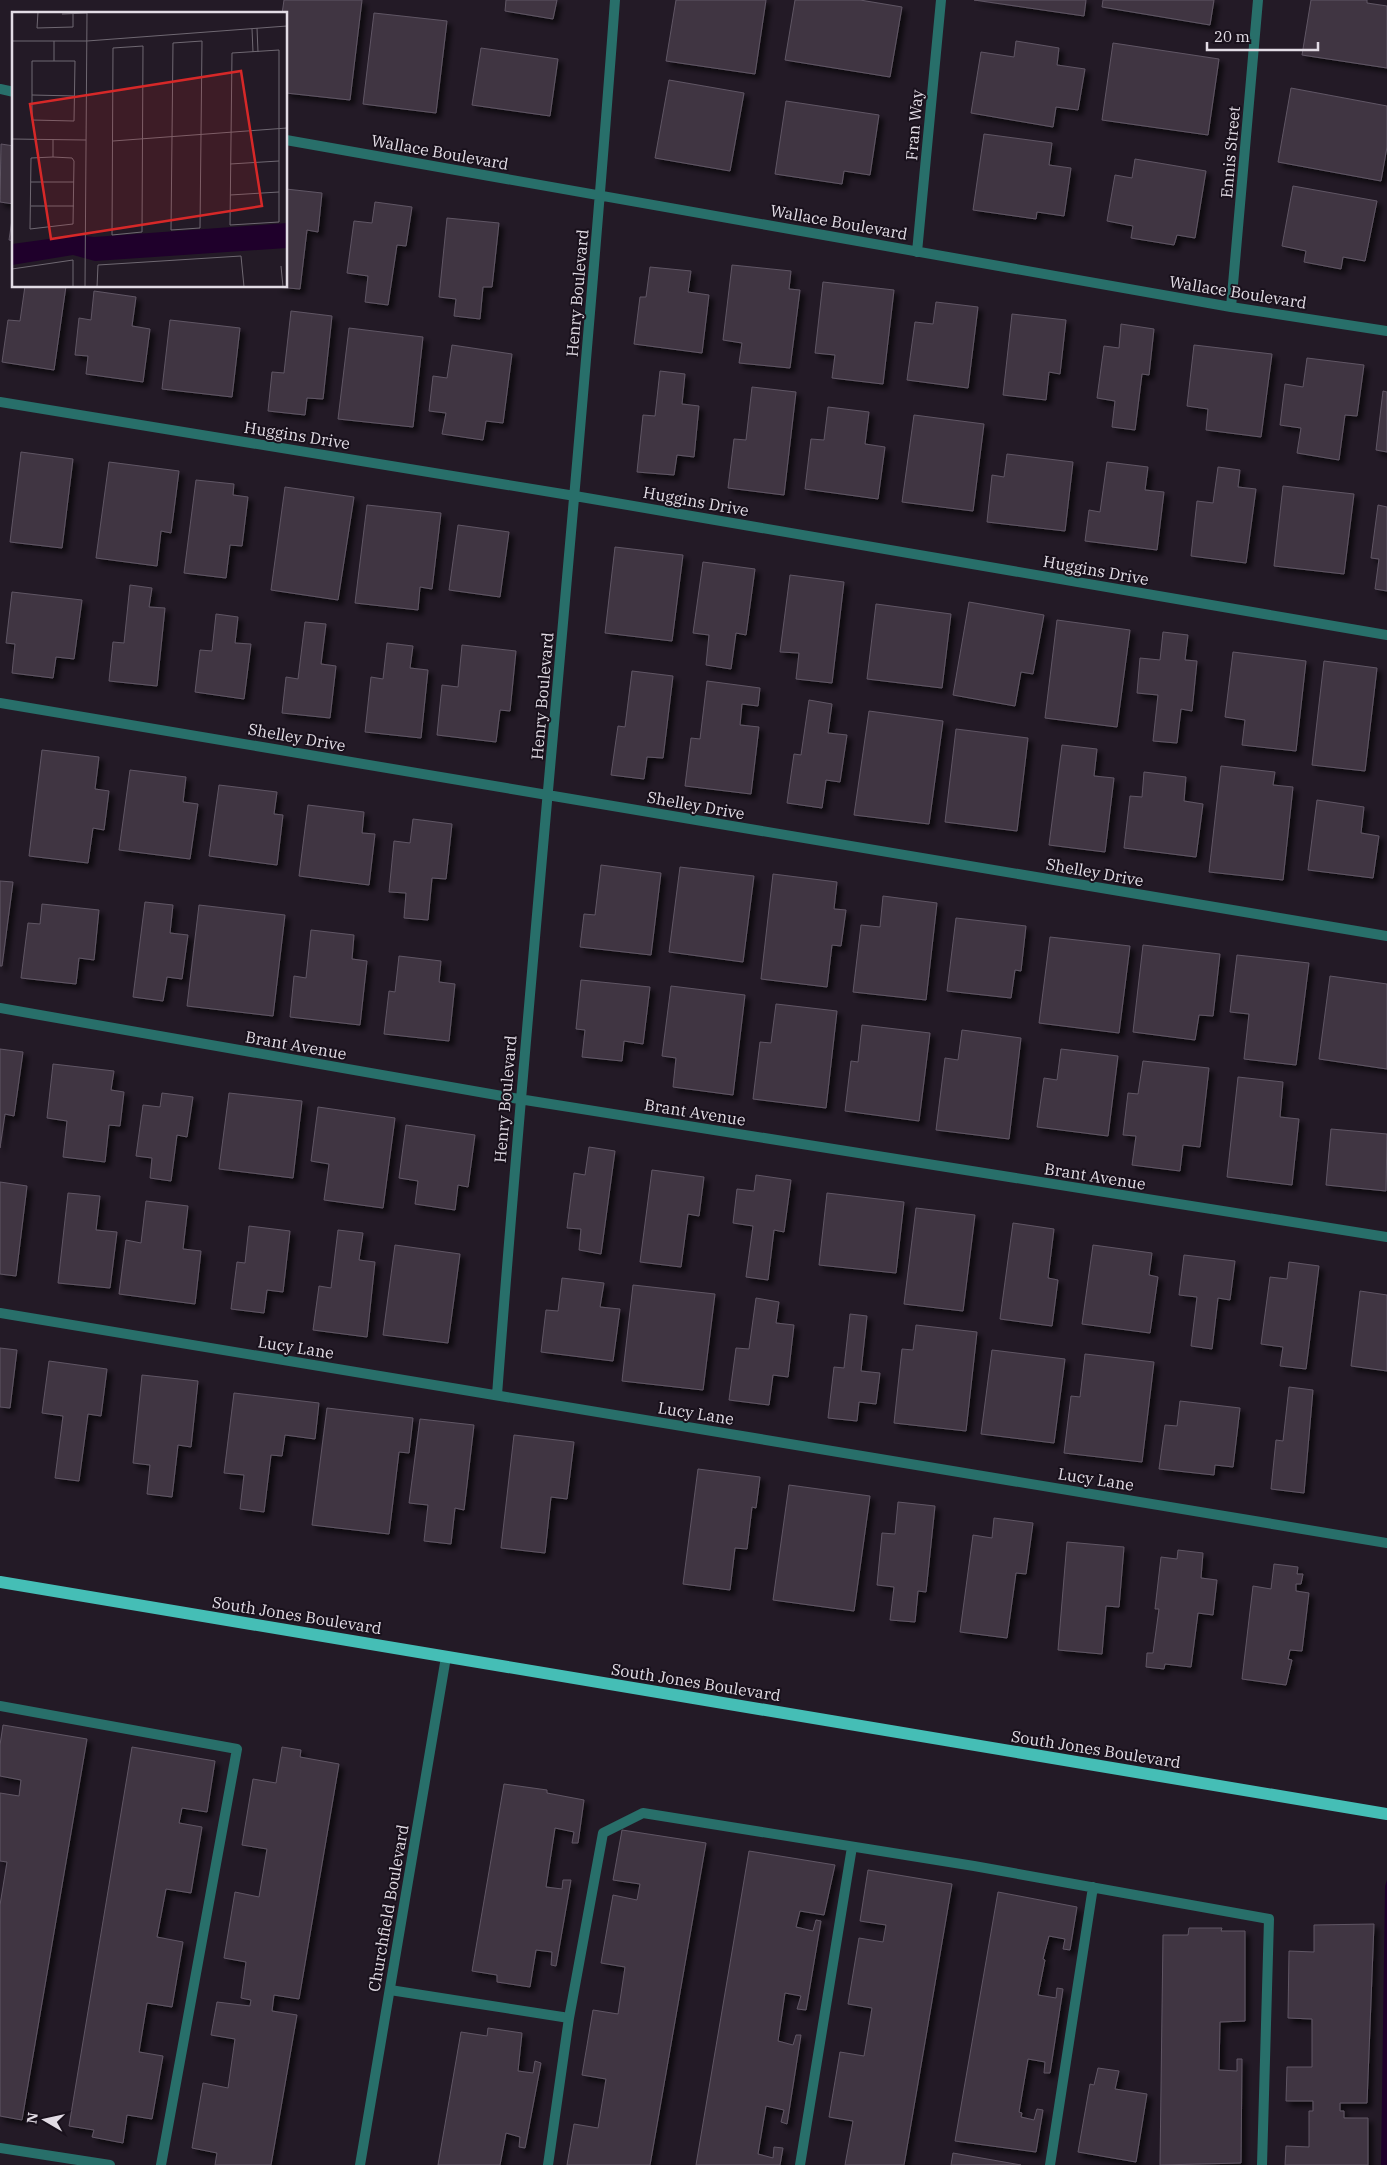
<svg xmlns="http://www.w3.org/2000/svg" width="1387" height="2165" viewBox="0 0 1387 2165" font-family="'IBM Plex Serif',serif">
	<defs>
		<filter id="shadow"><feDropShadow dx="4.5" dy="4.5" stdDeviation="2.5" flood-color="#0009"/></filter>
	</defs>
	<rect width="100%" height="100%" fill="#231a26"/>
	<path fill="#1f002b" d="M1387 1880V2165H1381L1385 1886Z"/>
	<path fill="#3f3543" stroke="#605664" filter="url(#shadow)" d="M284 0H362L350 100 286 93V14H282Z
		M506 0H557L553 19 505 11Z
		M676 0H766L755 74 666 61Z
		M795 0H860L902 7 890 77 785 60Z
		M974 0H1086L1084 16Z
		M1103 0H1214L1210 25 1102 7Z
		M1311 0H1367V3L1387 6V68L1302 55Z
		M374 13 447 21 436 113 363 104Z
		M1016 41 1059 48 1057 65 1085 69 1078 110 1056 107 1053 127 971 113 981 52 1014 57Z
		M1113 43 1219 59 1208 135 1102 120Z
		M481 48 558 59 550 116 472 105Z
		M669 80 744 93 730 171 655 158Z
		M1291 88 1387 106V147L1381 181 1278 162Z
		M786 101 879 115 870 175 844 171 842 184 775 174Z
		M984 134 1052 143 1049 165 1071 168 1064 216 1037 212 1036 219 973 210Z
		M1 144 14 146V204L0 202Z
		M1135 159 1206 171 1195 238 1177 235 1174 245 1131 238 1133 226 1107 221 1115 175 1132 178Z
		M1293 186 1377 201 1365 261 1343 257 1341 269 1304 262 1306 251 1282 246Z
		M286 189 322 193 318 232 307 230 300 289 276 287 286 286Z
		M375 202 412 207 406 246 397 245 388 305 365 302 368 276 347 273 354 221 372 223Z
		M14 206V241L9 240Z
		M447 218 499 223 492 287H483L480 319 454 316 456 299 439 297Z
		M732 265 791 271 789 289 800 290 790 368 739 363 742 343 723 340Z
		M650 267 691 271 688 292 709 295 702 353 634 344 640 297H646Z
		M823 282 894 290 883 384 832 378 835 355 815 353Z
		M25 286H66L54 370 2 362 8 320 20 321Z
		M94 291 136 297 132 326 150 329 143 382 86 374 88 356 75 355 79 318 91 320Z
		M936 302 978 307 968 388 907 380 915 322 933 324Z
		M291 311 332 316 323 399 307 398 305 415 268 411 272 372 284 373Z
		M1012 314 1066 320 1060 374 1049 372 1046 400 1003 395Z
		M170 320 240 328 232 397 162 389Z
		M1121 324 1154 329 1149 375 1142 374 1135 430 1112 427 1115 401 1097 398 1104 346 1119 348Z
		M349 328 423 337 413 427 338 419Z
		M452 345 512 354 503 423 486 421 483 440 442 434 446 413 429 411 433 376 447 378Z
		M1194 345 1272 354 1261 437 1206 430 1208 409 1187 406Z
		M1307 358 1364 365 1357 416 1345 415 1339 460 1297 453 1301 428 1280 425 1285 384 1303 387Z
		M660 371 685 374 682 404 699 406 694 457 677 455 674 475 637 472 643 415 655 416Z
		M752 387 796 392 784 495 728 488 734 439 746 440Z
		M1383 391 1387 392V452L1376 450Z
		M828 407 869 412 865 444 885 447 878 499 805 489 811 439 824 440Z
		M914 415 984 424 973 511 902 502Z
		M21 452 73 459 62 548 10 542Z
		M1007 454 1073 462 1065 531 987 522 992 475 1004 477Z
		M109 462 179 471 171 533 161 531 157 566 96 558Z
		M1107 462 1148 467 1145 490 1164 492 1157 550 1085 541 1089 510 1100 512Z
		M1218 467 1240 470 1238 487 1256 489 1246 563 1191 556 1197 501 1213 503Z
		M196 480 234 484 233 495 248 497 242 546 230 545 226 578 184 573Z
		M1283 486 1354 494 1344 574 1274 566Z
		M285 487 354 497 338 600 271 590Z
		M367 505 441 513 432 589 420 587 418 610 355 603Z
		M1378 505 1387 507V591L1375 589 1379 559 1371 558Z
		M458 525 509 532 500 597 449 590Z
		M615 547 683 555 672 641 605 633Z
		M703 562 755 569 746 635 736 633 731 669 706 665 709 635 693 633Z
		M790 575 844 582 832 683 796 679 799 653 780 652Z
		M130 585 152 588 149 607 165 608 157 686 109 681 113 642 124 643Z
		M12 592 82 600 74 659 56 657 53 678 12 673 15 644 6 643Z
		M969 602 1044 615 1033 674 1021 672 1015 706 953 695Z
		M876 604 951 614 942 688 867 679Z
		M216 614 238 617 235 643 251 644 244 699 195 692 200 650 212 651Z
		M1057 620 1130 630 1117 727 1045 718Z
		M305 622 326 624 321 664 336 666 330 718 282 713 286 677 298 679Z
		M1163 632 1188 635 1185 660 1197 661 1192 711 1181 709 1177 743 1153 741 1158 695 1137 693 1140 658 1160 660Z
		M387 643 413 646 410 668 428 670 421 738 365 732 371 677 383 679Z
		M462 645 516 651 510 711 500 710 496 742 437 735 442 685 458 687Z
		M1233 652 1306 661 1296 751 1242 745 1245 720 1225 717Z
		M1324 661 1377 668 1365 771 1312 765Z
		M632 671 673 676 663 758 647 757 644 779 611 775 618 726 625 727Z
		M707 681 760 688 758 706 742 704 740 725 759 727 751 794 685 786 691 738 700 739Z
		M809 700 832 704 828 733 847 735 840 782 826 780 822 808 787 803 794 754 801 755Z
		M869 711 943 721 929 824 854 815Z
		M956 729 1028 738 1017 831 945 822Z
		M1062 745 1097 749 1094 776 1114 778 1105 852 1049 845Z
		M42 750 99 757 95 789 109 791 104 830 93 828 88 863 29 856Z
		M1221 766 1275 772 1273 785 1293 787 1283 880 1209 872Z
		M130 770 186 777 183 802 198 804 190 859 119 850Z
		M1144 772 1186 777 1184 801 1203 804 1196 857 1124 848 1130 796 1142 797Z
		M219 785 277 792 274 814 283 815 277 865 209 856Z
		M1317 800 1364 807 1361 833 1379 836 1373 878 1308 870Z
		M308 805 364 812 362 833 375 834 369 885 299 876Z
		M413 819 452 824 446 879 432 878 428 920 404 918 406 893 389 892 394 841 410 843Z
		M601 865 661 873 651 955 580 947 584 914 595 915Z
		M680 867 754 876 743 962 669 952Z
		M773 874 837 882 834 909 846 910 841 946 832 945 827 987 761 979Z
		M0 881 13 882 2 966H0Z
		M883 896 937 903 926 1000 853 992 861 925 880 927Z
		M145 902 173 905 170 933 188 935 182 979 167 977 163 1001 133 997Z
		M42 904 99 910 94 960 79 958 76 984 21 978 28 923 40 924Z
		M199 905 285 915 273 1016 187 1006Z
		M956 918 1026 926 1021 971 1015 970 1011 998 947 991Z
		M311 930 354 935 352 959 367 961 360 1025 290 1017 294 976 306 978Z
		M1050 937 1130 946 1119 1033 1039 1023Z
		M1143 945 1220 954 1213 1016 1199 1015 1195 1040 1133 1032Z
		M1237 955 1309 963 1296 1065 1244 1059 1249 1014 1230 1012Z
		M399 956 441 961 439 982 455 984 449 1041 384 1034 389 991 395 992Z
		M1330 976 1387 984V1069L1319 1059Z
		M581 980 650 987 643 1044 624 1041 622 1061 582 1057 585 1030 576 1029Z
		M671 986 745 995 733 1095 673 1087 676 1058 662 1056Z
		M776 1004 837 1011 826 1108 753 1099 760 1042 771 1043Z
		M862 1025 930 1033 919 1121 845 1111 851 1061 858 1062Z
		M962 1030 1021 1038 1009 1139 936 1130 945 1058 958 1060Z
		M0 1049 23 1052 14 1116 5 1114 0 1148Z
		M1061 1049 1118 1056 1108 1136 1037 1127 1044 1078 1057 1080Z
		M1143 1061 1209 1068 1200 1147 1183 1145 1180 1171 1132 1165 1136 1136 1123 1135 1128 1093 1138 1094Z
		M53 1064 114 1071 111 1090 124 1092 120 1126 109 1125 105 1162 63 1157 67 1121 47 1118Z
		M1238 1077 1283 1082 1280 1117 1299 1119 1292 1185 1227 1177Z
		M162 1093 193 1097 187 1137 177 1135 171 1181 150 1178 152 1158 136 1156 143 1105 160 1107Z
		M229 1093 302 1101 293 1178 219 1169Z
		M318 1107 395 1118 383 1208 324 1200 329 1164 311 1161Z
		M406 1125 475 1135 468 1187 458 1185 455 1210 415 1204 418 1181 399 1178Z
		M1331 1129 1387 1134 1386 1191 1326 1185Z
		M589 1147 615 1151 601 1254 579 1250 581 1229 567 1228 574 1173 585 1175Z
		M652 1170 704 1177 699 1216 688 1214 681 1267 640 1262Z
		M756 1175 791 1180 784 1232 774 1230 768 1280 746 1277 753 1226 733 1223 737 1189 754 1191Z
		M0 1182 27 1186 16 1276 0 1274Z
		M68 1193 100 1196 96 1230 117 1232 110 1288 58 1283Z
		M827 1193 904 1202 896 1273 819 1265Z
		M146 1201 188 1206 183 1249 201 1251 195 1304 119 1294 126 1240 141 1243Z
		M916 1208 975 1215 963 1311 904 1304Z
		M1013 1223 1054 1229 1048 1278 1058 1280 1052 1326 1000 1319Z
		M249 1226 290 1231 283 1292 267 1290 264 1313 231 1309 237 1262 245 1263Z
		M338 1230 363 1233 359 1260 375 1262 367 1337 313 1330 319 1286 331 1288Z
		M395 1245 460 1254 448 1343 383 1335Z
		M1093 1245 1152 1253 1149 1275 1158 1277 1150 1333 1082 1324Z
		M1184 1255 1235 1261 1230 1300 1218 1298 1212 1349 1191 1346 1197 1297 1179 1295Z
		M1289 1262 1319 1266 1306 1369 1280 1366 1283 1347 1261 1344 1270 1277 1287 1279Z
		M562 1278 604 1283 600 1307 620 1309 613 1361 541 1352 546 1310 558 1311Z
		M633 1285 715 1294 703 1390 622 1381Z
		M1360 1291 1387 1295V1371L1351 1366Z
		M756 1298 779 1302 776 1323 794 1325 788 1377 773 1375 769 1405 729 1400 736 1348 749 1349Z
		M850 1314 867 1316 861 1371 880 1373 876 1404 859 1402 857 1421 828 1418 834 1367 844 1368Z
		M916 1325 977 1332 966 1431 894 1423 902 1349 913 1350Z
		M0 1348 17 1350 10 1408 0 1407Z
		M992 1350 1065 1359 1054 1443 981 1434Z
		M1085 1354 1154 1362 1142 1462 1064 1453 1071 1396 1080 1397Z
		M49 1361 107 1369 101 1416 88 1414 79 1481 55 1478 63 1416 42 1413Z
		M142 1375 198 1381 191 1447 178 1445 172 1497 147 1494 150 1465 133 1463Z
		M1289 1387 1313 1390 1304 1493 1271 1489 1276 1440 1283 1441Z
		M234 1393 319 1403 315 1439 285 1435 282 1456 271 1455 264 1512 240 1509 244 1475 224 1473Z
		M1180 1401 1240 1408 1233 1467 1215 1465 1214 1475 1159 1469 1165 1425 1177 1426Z
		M327 1408 413 1418 409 1453 399 1452 389 1534 312 1525Z
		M420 1419 474 1425 464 1510 455 1508 451 1544 424 1541 428 1505 409 1503Z
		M514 1435 574 1442 567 1499 551 1497 545 1553 501 1548Z
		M698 1469 760 1477 756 1508 752 1507 747 1549 735 1548 730 1590 683 1584Z
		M789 1485 870 1496 854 1611 773 1600Z
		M898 1502 935 1506 926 1592 918 1591 915 1622 890 1620 894 1587 877 1585 882 1533 895 1534Z
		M994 1518 1033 1523 1026 1574 1016 1573 1007 1638 960 1632 973 1535 992 1538Z
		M1067 1542 1124 1547 1119 1607 1106 1606 1102 1654 1058 1650Z
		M1178 1550 1203 1553 1201 1578 1217 1580 1213 1615 1198 1613 1191 1667 1165 1664 1164 1669 1146 1667 1147 1653H1153L1159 1609H1155L1161 1557 1177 1559Z
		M1274 1564 1298 1567 1297 1574H1303L1301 1584H1296V1591L1309 1593 1302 1651 1290 1650 1288 1659 1292 1660 1286 1685 1242 1679 1253 1586 1271 1589Z
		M3 1725 87 1739 22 2120 0 2116V1905L7 1862 0 1861V1793L19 1796 21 1780 0 1776V1745Z
		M132 1747 215 1761 207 1812 182 1808 179 1823 202 1827 191 1893 166 1889 157 1937 183 1942 172 2007 147 2003 139 2052 163 2056 152 2119 127 2115 123 2143 92 2137 94 2130 69 2126Z
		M282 1747 301 1750 300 1757 339 1764 299 1999 274 1995 272 2011 297 2015 271 2165H215L217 2153 192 2148 203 2083 228 2088 235 2039 211 2035 217 2002 250 2006 251 2000 241 1998 246 1962 224 1958 235 1892 259 1897 267 1849 242 1845 253 1779 276 1783Z
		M504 1784 547 1790V1793L584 1800 578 1843H572L574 1832 555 1828 546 1887 562 1889 563 1880H571L556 1966 551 1965 552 1952 536 1950 530 1987 497 1982V1975L472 1971Z
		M622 1830 706 1843 650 2165H567L574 2124 598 2128 606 2079 582 2075 593 2010 618 2014 625 1967 601 1963 613 1895 637 1900 640 1884 613 1880Z
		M749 1851 835 1865 824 1915 800 1911 796 1927 813 1931 816 1920 821 1921 806 2010 797 2009 801 1996 785 1993 778 2041 793 2045 796 2035H801L787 2124 781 2122 784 2110 766 2106 758 2154 773 2158 774 2147 783 2148 780 2165H696Z
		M868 1870 952 1884 904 2165H845L853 2121 829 2117 840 2052 864 2056 872 2008 848 2004 859 1938 883 1942 886 1925 860 1921Z
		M998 1892 1077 1907 1070 1950 1063 1949 1065 1939 1049 1936 1043 1959 1045 1960 1038 1995 1056 1998 1057 1988 1063 1989 1050 2073H1044L1045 2062 1028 2059 1019 2112 1022 2113 1021 2117 1034 2120 1037 2109 1043 2110 1036 2152 955 2141Z
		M1374 1924 1367 2103H1340V2111H1344V2118H1368V2165H1285L1286 2146 1309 2147V2111H1313V2101H1286L1287 2067H1312V2019L1288 2018 1289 1951 1314 1952V1925Z
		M1189 1928H1222L1221 1931H1245V2021L1220 2022 1219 2070 1237 2071V2059H1242L1241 2163 1160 2165 1163 1935H1188Z
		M488 2028 522 2033 518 2071 533 2073 535 2061 541 2063 525 2148 519 2147 520 2137 506 2133 500 2165H438L461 2032 487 2036Z
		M1098 2068 1119 2071 1115 2089 1147 2094 1136 2162 1078 2152 1090 2084 1094 2085Z
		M953 2153 1021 2165H951Z"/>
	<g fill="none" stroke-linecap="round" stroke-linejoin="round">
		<path stroke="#286f6a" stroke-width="10" d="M0 1706 237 1749 161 2165
			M390 1990 569 2018
			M0 2148 110 2165
			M548 2165 569 2018 603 1833 643 1813 974 1866 1269 1919 1262 2165
			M800 2165 852 1847
			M1050 2165 1093 1887"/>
		<path stroke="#286f6a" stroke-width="10" d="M0 89 14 92
			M286 140 1231 307 1387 331
			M917 252 941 0
			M1231 307 1258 0
			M0 402 575 496 1387 635
			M0 703 1387 936
			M0 1008 519 1099 1387 1237
			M0 1313 1387 1543
			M497 1395C532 929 581 465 615 0
			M360 2165 446 1657"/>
		<path stroke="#45beb6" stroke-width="12" d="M0 1582 1387 1814"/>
	</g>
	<g text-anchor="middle" stroke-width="4" stroke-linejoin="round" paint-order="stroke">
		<g font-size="16" fill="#e2dce5" stroke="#19111c">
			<text transform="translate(914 125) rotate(-85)" y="6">Fran Way</text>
			<text transform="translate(440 152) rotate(10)" y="6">Wallace Boulevard</text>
			<text transform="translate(1230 152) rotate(-85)" y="6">Ennis Street</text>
			<text transform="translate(839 222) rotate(10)" y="6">Wallace Boulevard</text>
			<text transform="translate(1238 292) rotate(9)" y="6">Wallace Boulevard</text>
			<text transform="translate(577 293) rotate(-85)" y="6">Henry Boulevard</text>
			<text transform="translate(297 435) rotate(9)" y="6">Huggins Drive</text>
			<text transform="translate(696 501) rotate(10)" y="6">Huggins Drive</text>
			<text transform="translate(1096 570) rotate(10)" y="6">Huggins Drive</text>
			<text transform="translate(542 696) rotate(-85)" y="6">Henry Boulevard</text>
			<text transform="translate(297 737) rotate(10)" y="6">Shelley Drive</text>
			<text transform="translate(696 805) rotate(10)" y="6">Shelley Drive</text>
			<text transform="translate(1095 872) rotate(10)" y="6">Shelley Drive</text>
			<text transform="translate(296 1045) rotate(10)" y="6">Brant Avenue</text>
			<text transform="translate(505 1099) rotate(-85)" y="6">Henry Boulevard</text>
			<text transform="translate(695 1112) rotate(9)" y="6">Brant Avenue</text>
			<text transform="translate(1095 1176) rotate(9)" y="6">Brant Avenue</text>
			<text transform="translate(296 1347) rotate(9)" y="6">Lucy Lane</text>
			<text transform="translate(696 1413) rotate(9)" y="6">Lucy Lane</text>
			<text transform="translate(1096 1479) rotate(9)" y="6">Lucy Lane</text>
			<text transform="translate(297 1615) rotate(9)" y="6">South Jones Boulevard</text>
			<text transform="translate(696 1682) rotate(9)" y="6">South Jones Boulevard</text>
			<text transform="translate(1096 1749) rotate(9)" y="6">South Jones Boulevard</text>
			<text transform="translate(388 1908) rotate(-80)" y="6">Churchfield Boulevard</text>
		</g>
	</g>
	<g transform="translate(12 12)">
		<rect width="275" height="275" fill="#231a26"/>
		<path d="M275 211V236L83 249 61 243 0 253V232L66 223 82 225Z" fill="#1f002b"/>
		<path fill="none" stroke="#6f6872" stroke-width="1" d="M26 0 25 16 61 15V0M50 2 75 1M245 16 246 40M240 17 241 40M0 29H75L275 14M42 29V49H20V108L62 109 63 49H42M190 29 188 216 159 218 161 31ZM131 34 130 220 100 223 101 36ZM267 38V210L218 213 220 41ZM20 83 63 84M0 127 74 128M41 127V145L60 146 62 149 61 212 18 217 19 146 41 145M101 129 275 116M218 152 267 149M19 170H62M218 183 267 180M19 194H62M269 254 271 275M0 257 61 248V275M73 275 75 0M85 275 86 253 229 244 232 275"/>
		<path fill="#d62828" fill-opacity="0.15" stroke="#d62828" stroke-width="2.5" d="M229 59 250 194 39 227 18 92Z"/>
		<rect width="275" height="275" fill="none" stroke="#e2dce5" stroke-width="2.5"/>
	</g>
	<g transform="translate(45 2120) rotate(279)" stroke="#19111c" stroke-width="4" paint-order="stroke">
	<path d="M0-4L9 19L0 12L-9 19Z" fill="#e2dce5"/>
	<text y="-8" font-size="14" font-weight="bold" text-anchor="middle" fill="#e2dce5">N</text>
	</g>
	<path d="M1207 42v8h111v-8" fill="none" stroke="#e2dce5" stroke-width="2.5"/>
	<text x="1214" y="42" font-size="15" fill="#e2dce5" stroke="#19111c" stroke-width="4" paint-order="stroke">20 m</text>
</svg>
